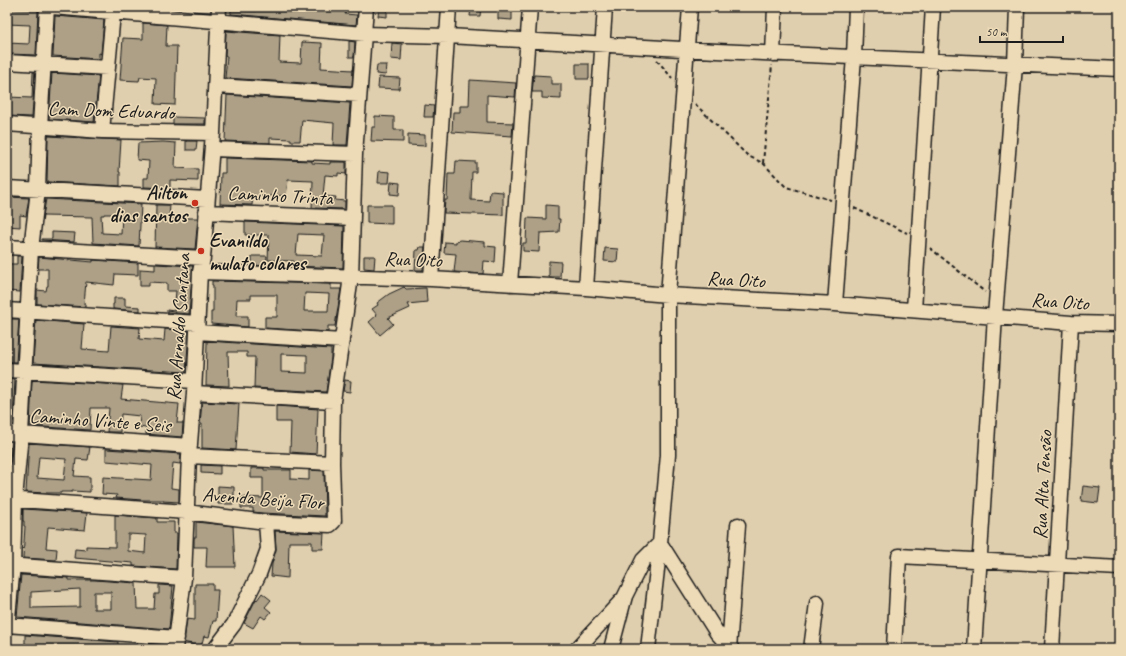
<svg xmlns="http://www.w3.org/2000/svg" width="1126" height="656" viewBox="0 0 1126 656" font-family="Caveat,sans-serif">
	<rect width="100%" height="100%" fill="#e0cfae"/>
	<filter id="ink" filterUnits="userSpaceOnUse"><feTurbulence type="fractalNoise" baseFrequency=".025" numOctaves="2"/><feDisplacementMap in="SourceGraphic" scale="8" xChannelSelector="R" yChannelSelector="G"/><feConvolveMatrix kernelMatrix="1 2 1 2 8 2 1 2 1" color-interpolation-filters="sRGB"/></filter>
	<g filter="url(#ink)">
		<path fill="#ada087" stroke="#1c1c1c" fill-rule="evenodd" d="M256 7H297V10L346 11 345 14 357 15 356 25 231 14V10L256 11Z
			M379 7H387V17L378 16Z
			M471 7H481L480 16H470Z
			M498 7H512V20L498 19Z
			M7 8H16V9L38 10 36 55 7 54V43L29 44 30 25 7 24Z
			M55 16 104 20 101 54 99 53V59L53 56Z
			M143 23 167 25 166 46H177L175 105 155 104 156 78 140 77 139 81 120 80 123 38 143 39Z
			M226 31 280 35 279 62 301 63 302 42 322 43 321 68 353 70 352 86 225 78 227 56H225Z
			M349 41 355 42 354 57H349Z
			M392 43 402 44 401 60 391 59Z
			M576 64H589V79H576Z
			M377 65H387L386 75 376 74Z
			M33 72H35L32 117 7 116V97L32 98Z
			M52 73 99 76 94 122 49 119Z
			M534 75 551 76V84H561V99L542 98V92H532Z
			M379 77 400 78 399 89 378 88Z
			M470 80 516 83 515 97 487 95V122L513 123 512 136 452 132 453 112H460V106H469Z
			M227 95 350 103 347 145H333L334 123 302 120 300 141H291V139L270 138V143L225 141Z
			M425 105 434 106 433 117H424Z
			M375 116 394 117V130H403V142L371 141 372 127H375Z
			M173 117 205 118V124H173Z
			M408 134 425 135V146L408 145Z
			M48 136 121 140 119 172H120V186L47 182Z
			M186 141H197L196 150H186Z
			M163 142 176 143 175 168 198 169V181L170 180V188L144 187V178H148L149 161 137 160 138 143Z
			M225 158 312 161V163L330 164V162H346V174L338 173V176L325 175 323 196 336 197 335 200 345 201V209L312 208 313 181 288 180 286 196 271 195V197L253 196 252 205 220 204 221 173H225Z
			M456 161 476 162V172H472L471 200 489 201 490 191 503 192V215L444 213 445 200H447L448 174H455Z
			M379 171 390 172 389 183H378Z
			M391 182 400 183 399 195 390 194Z
			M7 197 29 198 26 216 20 215V227L7 226Z
			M46 199 141 204 139 246 93 243 92 217 43 216ZM104 214H122L121 234 102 233 101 215H104Z
			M156 205H170L169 218H198L195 249 155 247Z
			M367 205H392V224L367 223Z
			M546 205 558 206V219H560L559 232 540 233 539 252 523 251V243H526L527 218 546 219Z
			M245 222 344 226 343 268 294 266V261L268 260 269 235H245ZM298 234 324 235 322 256 296 255Z
			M52 232 75 233 74 242 42 240V239H52Z
			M460 240 485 242V246L496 247 495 262 484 261 483 274 454 272 456 254 444 253 445 242 456 243V241Z
			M420 247H425L423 270H415L416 250H419Z
			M605 248 618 249 617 262 604 261Z
			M17 256H22L20 292 7 291V264H17Z
			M252 256H267L266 266 252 265Z
			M364 256H375L374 269 364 268Z
			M39 257 93 262V260L138 263V275L115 274 114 285 86 282 84 304H86V307L37 304V290L46 291 47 286H48V269H38Z
			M549 261 561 262 560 277H549Z
			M155 264 193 266 189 314 167 312V310L174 311 176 291H167V283L149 282V286H140V269L155 270Z
			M212 281 331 284V289H341L335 326H328V332L265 328V317H277V295H251V299H237L236 316H248V327L211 324V312H213V285H212ZM305 293 329 294 328 311H304Z
			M404 287 406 289 426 288 427 302 408 304 410 308 388 318 393 324 380 335 369 322 377 315 372 309 378 305 377 303 389 294Z
			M114 298H125V306L140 307V311L113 309V304H114Z
			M7 319H19L16 362H7Z
			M36 320 84 324 82 349 109 351 111 326 140 328 139 339 164 341 165 329 189 331 186 372 33 363Z
			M207 341 331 349V358L326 392 254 388 255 357H247V352H228L229 386 206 385ZM281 354 307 355V373L281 372Z
			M7 379H15L13 421H7Z
			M32 380 123 385 121 399 179 404 177 423H183L182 437 146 434V428L139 427 140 416 121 414 120 432H107L109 408H91L90 430 30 426Z
			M345 380 351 381 350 392 343 391Z
			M202 402 239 404 236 450 202 448V424H200Z
			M276 406 318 409 316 454 290 452 291 422H276Z
			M29 443 90 447 88 460 76 459 74 476 90 477V492L72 491V492H61V493H47L26 492ZM39 457 66 459 64 480 37 478Z
			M7 447H11L10 462H7Z
			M106 449 181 454 180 464 173 463 171 488 179 489V502L163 501V500H142L116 498 117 495 102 494 103 477 151 480 152 465 106 461Z
			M201 465 220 466V474L201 473Z
			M251 468H264V470H291V479L309 480V470L324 471 325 516 262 513 253 512V508H241V497L263 498V478H251Z
			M218 486 234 487V504H218Z
			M1083 486 1100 488 1098 503 1081 501Z
			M23 509 87 513 85 530 48 527 46 548 57 549 56 560 23 558 25 526H24V521H23Z
			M115 515 157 518V522H174V533H177L176 569 133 566V563L74 558 75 549 86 550V546L115 547ZM128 534 146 535 145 553 128 551Z
			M196 522 233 526 235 567H206L207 547H194V537H196Z
			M275 531 324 533 323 549H312V542H289L288 578 271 576 272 564 276 549Z
			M21 575 69 578V580H95L136 583 137 609H154L155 594H159V585L173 586 169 629 17 617ZM80 589V607L31 608V592ZM94 592H111V609H94Z
			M195 584H213V590H218L216 621H213L209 637 204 636 201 647 184 642 187 619 195 620Z
			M262 593 271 600 265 607 271 612 265 619 261 616 253 628 244 623 256 599 257 600Z
			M25 635 118 642V649H25Z
			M137 643 167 646V649L137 647Z"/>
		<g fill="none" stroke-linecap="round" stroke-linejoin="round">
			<g stroke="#1c1c1c" stroke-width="17">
				<path id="minor" d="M53 7 364 34 448 36 717 51 1119 69
					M690 7 668 295V455L660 543 717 633 732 649
					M773 54 775 7
					M7 62 108 68
					M216 86 359 95
					M7 124 102 131 213 133
					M102 131 113 13
					M212 149 355 154
					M7 188 207 199
					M206 212 353 218
					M7 247 203 258
					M200 272 431 279 586 288 668 295 835 304 1071 323 1119 324
					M431 279 449 7
					M510 284 530 7
					M586 288 605 7
					M835 304 854 57 856 7
					M7 310 197 323
					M914 310 933 7
					M197 332 342 341
					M7 370 194 381
					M194 393 333 401
					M7 433 190 446
					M189 456 332 463
					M7 499 186 512 266 522 330 525 334 521 332 463 333 401 351 277 355 154 366 7
					M7 565 184 578
					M7 625 177 638
					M7 628 13 565 15 499 21 434 31 249 38 190 40 127 47 7
					M175 649 184 578 189 456 194 393 200 272 203 258 213 133 219 7
					M215 649 234 624 259 574 268 549 266 522
					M577 649 624 598
					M611 649 625 596 643 560 660 543
					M648 649 660 543
					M729 649 738 525
					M811 649 817 603
					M894 649 899 556 1119 568
					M974 649 995 316 1015 65 1017 7
					M1052 649 1071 323"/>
			</g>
			<path stroke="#1c1c1c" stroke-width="2" stroke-dasharray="4 3" stroke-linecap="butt" d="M657 60 672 78
				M695 104 748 156 763 163 786 187 831 200
				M763 163 772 65
				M854 208 907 233
				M930 248 985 292"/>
			<use href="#minor" stroke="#eddab7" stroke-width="14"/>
		</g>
	</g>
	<g fill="#c8321e" stroke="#eddab7" stroke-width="1.5">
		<circle cx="195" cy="203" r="4"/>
		<circle cx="201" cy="251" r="4"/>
	</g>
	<g text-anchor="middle" stroke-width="3" stroke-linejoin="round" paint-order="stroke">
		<g font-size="20" fill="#1c1c1c" stroke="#eddab7">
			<text transform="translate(111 110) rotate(2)" y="7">Cam Dom Eduardo</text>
			<text transform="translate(280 195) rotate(3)" y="7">Caminho Trinta</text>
			<text transform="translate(413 259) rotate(2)" y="7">Rua Oito</text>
			<text transform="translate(736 279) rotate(3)" y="7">Rua Oito</text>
			<text transform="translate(1060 301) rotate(4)" y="7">Rua Oito</text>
			<text transform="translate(178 327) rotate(-86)" y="7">Rua Arnaldo Santana</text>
			<text transform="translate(100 420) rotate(4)" y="7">Caminho Vinte e Seis</text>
			<text transform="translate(1042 485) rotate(-87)" y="7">Rua Alta Tensão</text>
			<text transform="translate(263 498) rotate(4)" y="7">Avenida Beija Flor</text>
		</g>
		<g font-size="20" font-weight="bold" fill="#1c1c1c" stroke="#eddab7" text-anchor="end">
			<text x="187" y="199">Ailton<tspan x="187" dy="23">dias santos</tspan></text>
			<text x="209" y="247" text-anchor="start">Evanildo<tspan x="209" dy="23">mulato colares</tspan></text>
		</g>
	</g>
	<rect width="1126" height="656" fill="none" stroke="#eddab7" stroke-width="24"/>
	<rect x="12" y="12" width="1102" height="632" fill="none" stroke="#1c1c1c" stroke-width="1.5" filter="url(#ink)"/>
	<path d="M980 36v6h83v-6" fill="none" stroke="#1c1c1c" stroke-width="2"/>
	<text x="986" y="36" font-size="12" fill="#1c1c1c" stroke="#eddab7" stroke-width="3" paint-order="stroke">50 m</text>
</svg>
